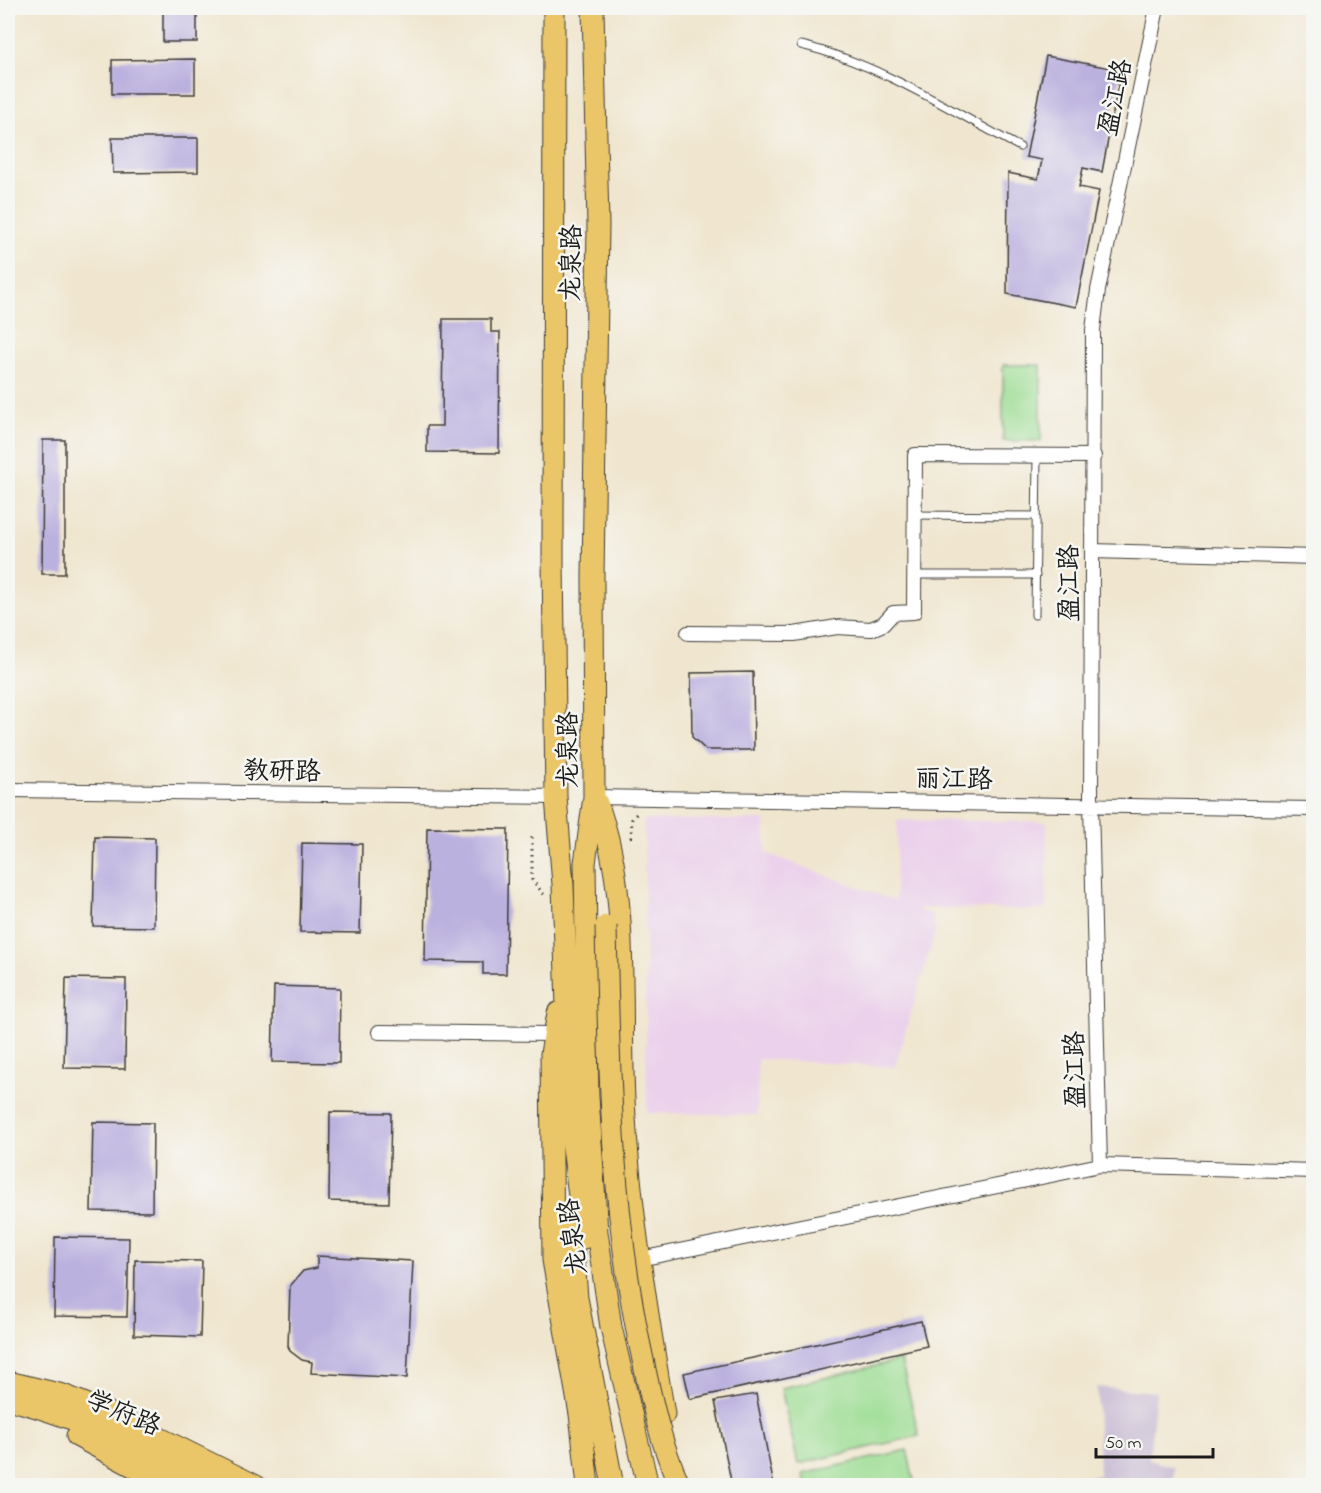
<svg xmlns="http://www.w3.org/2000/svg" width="1321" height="1493" viewBox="0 0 1321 1493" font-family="'Indie Flower','LXGW WenKai TC',sans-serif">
	<rect width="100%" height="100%" fill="#f6f6f2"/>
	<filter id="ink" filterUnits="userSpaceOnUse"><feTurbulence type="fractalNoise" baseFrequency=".0167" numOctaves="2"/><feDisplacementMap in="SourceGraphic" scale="12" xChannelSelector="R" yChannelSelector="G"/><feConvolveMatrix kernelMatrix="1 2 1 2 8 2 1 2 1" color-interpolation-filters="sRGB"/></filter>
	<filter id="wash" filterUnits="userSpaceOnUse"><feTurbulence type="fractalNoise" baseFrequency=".008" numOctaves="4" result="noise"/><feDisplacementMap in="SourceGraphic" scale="24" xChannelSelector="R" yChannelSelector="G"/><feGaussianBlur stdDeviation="1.35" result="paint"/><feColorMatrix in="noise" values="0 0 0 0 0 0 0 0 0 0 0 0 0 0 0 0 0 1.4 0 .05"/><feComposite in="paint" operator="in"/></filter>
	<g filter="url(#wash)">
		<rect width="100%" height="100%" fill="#f0e6cf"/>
		<path fill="#ebd1eb" d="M644 820H765L766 853 895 901 897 820 1047 822 1046 910 915 908 932 915 935 932 895 1067 758 1059 757 1115 647 1113Z"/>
		<path fill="#cbbfd5" d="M1097 1387 1156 1392 1149 1460 1174 1467 1173 1485H1044L1099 1475Z"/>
		<path fill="#9cdd93" stroke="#5c7c58" stroke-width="1.5" d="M1003 365H1041V441H1003Z
			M901 1360 919 1436 798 1464 781 1388Z
			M907 1450 915 1485H806L803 1474Z"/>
		<g id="blocks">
			<path fill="#bbb1df" d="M163 8H197V42H163Z
				M1046 56 1121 70 1102 172 1083 168 1079 187 1099 191 1076 307 1007 294 1008 173 1038 179 1042 160 1026 157Z
				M195 59V94H112V60Z
				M112 138H198V172L113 173Z
				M443 319H491V332H500L499 453 427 452V426H442Z
				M43 440H65V574H42Z
				M753 672 754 750H706L692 737 691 673Z
				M427 828 508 829 506 974H483V962L425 961Z
				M95 837 155 838 154 927 93 926Z
				M302 843 362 844 360 933 300 932Z
				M66 978 126 979 125 1069 64 1068Z
				M274 986 340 988 339 1063 272 1062Z
				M330 1112 391 1113 389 1203 329 1201Z
				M93 1122 153 1123 152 1212 91 1211Z
				M55 1237 129 1238 127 1317 54 1316Z
				M317 1256 413 1261 407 1378 311 1373 312 1362 302 1360 290 1351 288 1346 290 1286 303 1271 317 1268Z
				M135 1260 202 1261 200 1337 134 1335Z
				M921 1321 927 1346 690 1399 684 1373Z
				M756 1394 774 1486H732L715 1401Z"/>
		</g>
	</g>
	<g filter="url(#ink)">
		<use href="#blocks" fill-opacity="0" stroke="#3c3a37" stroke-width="1.5"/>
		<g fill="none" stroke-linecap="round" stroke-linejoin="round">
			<g stroke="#3c3a37" stroke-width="9">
				<path id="lane" d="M801 45C878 63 950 110 1020 147
					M914 515 1036 516
					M914 575H1036
					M1035 615 1037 456"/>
			</g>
			<g stroke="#3c3a37" stroke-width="16">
				<path id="street" d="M1092 551 1314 557
					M688 633 794 634 837 627 871 629 883 624 893 613 914 612 915 455 1094 456
					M8 790 556 797
					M594 797 1314 809
					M379 1032 554 1034
					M1100 1165 1091 804 1093 330 1098 290 1157 8
					M640 1259 1100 1165 1314 1171"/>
			</g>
			<g stroke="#3c3a37" stroke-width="23">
				<path id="primary" d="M554 8 553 561 556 797 563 885 571 1129 584 1238
					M593 8 598 225 593 579 594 797 585 863 588 1096 597 1232 611 1327 648 1486
					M597 803C631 892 619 1004 624 1099 629 1205 647 1309 664 1414
					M558 1013 551 1054 553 1260 580 1414 588 1486
					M571 1220 577 1298 613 1486
					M8 1382 63 1395 111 1414 256 1486
					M8 1399C81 1417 148 1451 215 1486
					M77 1436 170 1486"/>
			</g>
			<path stroke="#3c3a37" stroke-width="3" stroke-dasharray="1.5 4.5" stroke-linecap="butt" d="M532 837V880L546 897
				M631 838 632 819 638 812"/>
			<use href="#lane" stroke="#fff" stroke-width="7"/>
			<use href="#street" stroke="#fff" stroke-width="14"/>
			<use href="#primary" stroke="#ebc669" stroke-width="21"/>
			<g stroke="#3c3a37" stroke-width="23" stroke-linecap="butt">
				<path id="primary-bridge" d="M606 926C609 1072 611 1216 643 1360 652 1403 661 1445 680 1486"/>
			</g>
			<use href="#primary-bridge" stroke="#ebc669" stroke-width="21"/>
		</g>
	</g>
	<g text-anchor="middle" stroke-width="5" stroke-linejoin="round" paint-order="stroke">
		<g font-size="26" fill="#1c1c1c" stroke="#f6f6f2">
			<text transform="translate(1114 97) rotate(-78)" y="9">盈江路</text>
			<text transform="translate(570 263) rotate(-89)" y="9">龙泉路</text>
			<text transform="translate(1068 583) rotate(-90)" y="9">盈江路</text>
			<text transform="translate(567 750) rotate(-90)" y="9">龙泉路</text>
			<text transform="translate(282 770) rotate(1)" y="9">教研路</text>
			<text transform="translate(954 778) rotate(1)" y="9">丽江路</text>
			<text transform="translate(1074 1070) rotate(-91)" y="9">盈江路</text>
			<text transform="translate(572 1237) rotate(-97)" y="9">龙泉路</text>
			<text transform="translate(124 1412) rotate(23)" y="9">学府路</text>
		</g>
	</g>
	<rect width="1321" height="1493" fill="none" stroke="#f6f6f2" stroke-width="30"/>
	<path d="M1096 1448v9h117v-9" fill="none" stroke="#1c1c1c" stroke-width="3"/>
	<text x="1105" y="1448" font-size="18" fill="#1c1c1c" stroke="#f6f6f2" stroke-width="4.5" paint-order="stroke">50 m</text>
</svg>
